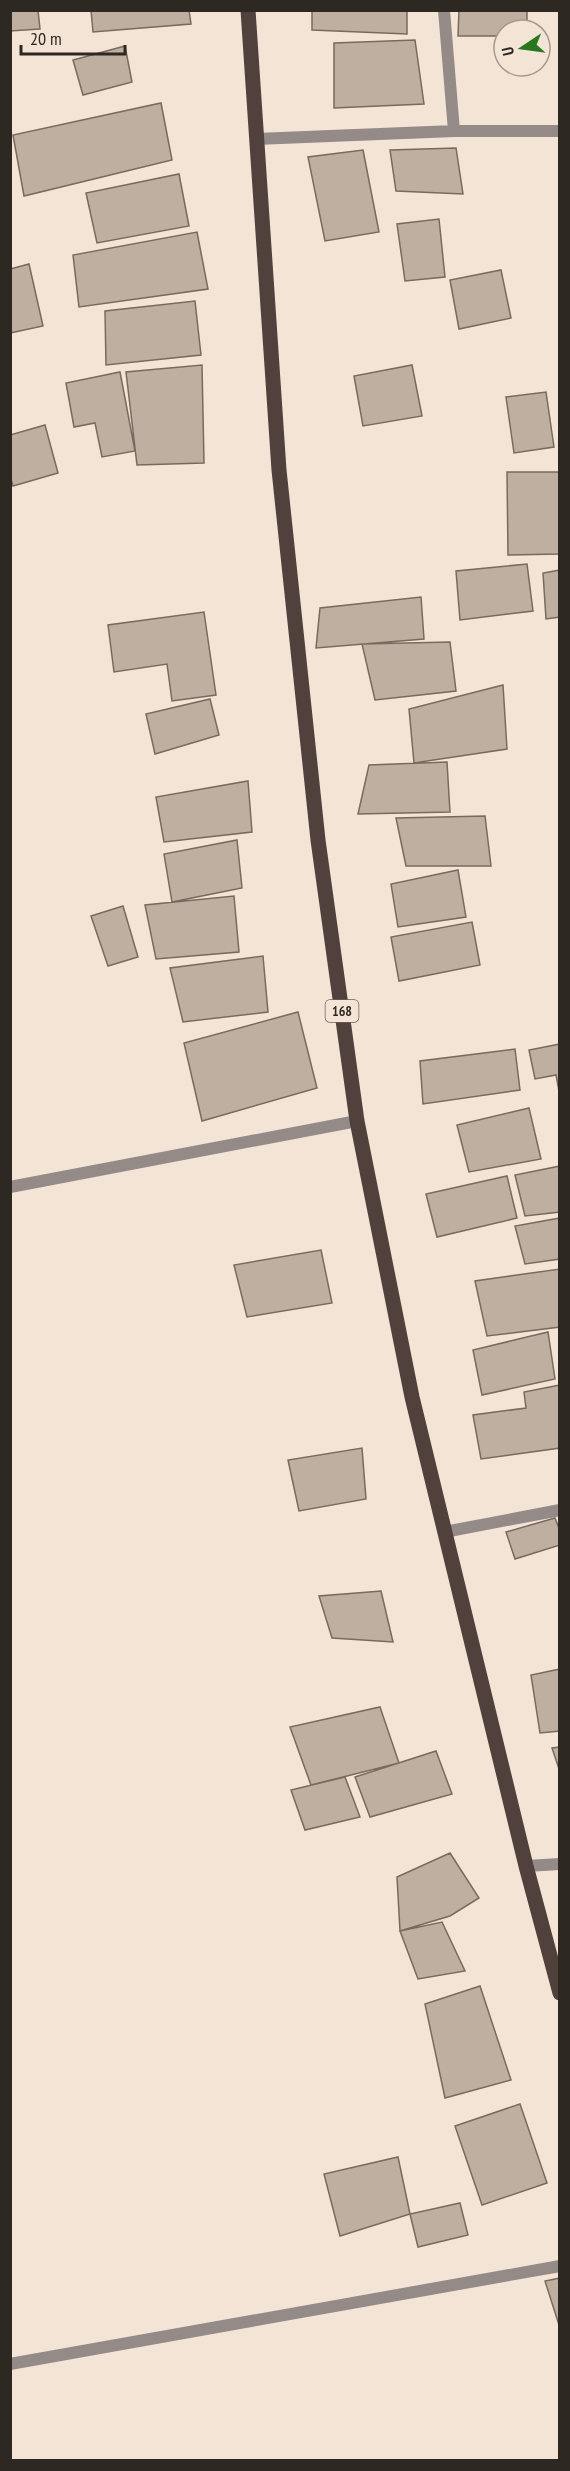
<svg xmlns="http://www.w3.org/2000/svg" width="570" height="2471" viewBox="0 0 570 2471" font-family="'PT Sans Narrow',sans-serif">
	<rect width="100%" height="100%" fill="#f4e4d6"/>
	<path fill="#beafa1" stroke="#786a5d" stroke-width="1.5" d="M10 10H38L40 29 10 31Z
		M91 10H189L191 24 93 32Z
		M312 10H407V34L312 30Z
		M459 10H527V30H504V36H458Z
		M415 40 424 104 334 108V43Z
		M125 46 132 82 83 95 73 60Z
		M161 103 172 160 24 196 13 135Z
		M456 148 463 194 396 191 390 150Z
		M363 150 379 232 325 241 308 157Z
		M179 174 189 226 97 243 86 193Z
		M439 219 445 277 405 281 397 224Z
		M197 232 208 289 79 307 73 255Z
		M29 264 43 326 10 333V269Z
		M501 270 511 318 459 329 450 280Z
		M195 301 201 355 106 365 105 311Z
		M202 365 204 463 137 465 126 372Z
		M412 365 422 416 363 426 354 376Z
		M120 372 135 451 102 457 95 423 74 427 66 383Z
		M546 392 554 447 514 453 506 397Z
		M45 425 58 473 13 486 10 476V435Z
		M507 472H560V554L508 555Z
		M527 564 533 611 460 620 456 571Z
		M560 570V617L546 619 543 573Z
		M421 597 424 639 316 648 320 608Z
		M204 612 216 695 172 701 167 664 114 672 108 625Z
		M450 642 456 691 375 700 362 644Z
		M503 685 507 749 414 763 409 709Z
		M210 699 219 735 155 754 146 714Z
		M447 762 450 812 358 814 369 765Z
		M248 781 252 832 164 842 156 797Z
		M485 816 491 866H406L396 818Z
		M237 840 242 888 172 902 164 854Z
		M458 870 466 917 398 927 391 884Z
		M234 896 239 952 156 959 145 905Z
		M123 906 138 957 108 966 91 916Z
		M472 922 480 965 399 981 391 937Z
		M263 956 268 1012 183 1022 170 968Z
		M298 1012 317 1088 202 1121 184 1043Z
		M560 1044V1096L556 1075 535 1079 529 1050Z
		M515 1049 520 1090 423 1104 420 1061Z
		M529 1108 541 1159 469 1172 457 1125Z
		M560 1166V1212L525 1216 515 1175Z
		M507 1176 517 1218 437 1237 426 1194Z
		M560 1218V1259L525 1264 515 1226Z
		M321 1250 332 1303 247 1317 234 1265Z
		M560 1269V1327L487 1336 475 1281Z
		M548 1332 555 1379 482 1395 473 1350Z
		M560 1385V1448L481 1459 473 1415 526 1408 524 1392Z
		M362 1448 366 1499 299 1511 288 1460Z
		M555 1518 560 1531V1545L515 1559 506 1532Z
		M381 1591 393 1642 332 1638 319 1596Z
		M560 1669V1731L540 1733 531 1675Z
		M380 1707 399 1763 311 1785 290 1727Z
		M560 1747V1772L552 1748Z
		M436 1751 452 1794 370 1817 355 1777Z
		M345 1777 360 1817 305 1830 291 1790Z
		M450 1853 479 1898 450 1916 400 1931 397 1877Z
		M442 1922 465 1971 418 1979 400 1931Z
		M480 1986 511 2080 445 2098 425 2004Z
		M520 2104 547 2183 482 2205 455 2126Z
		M398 2157 410 2214 340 2236 324 2174Z
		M460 2203 468 2235 418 2247 410 2214Z
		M560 2278V2325H559L545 2281Z"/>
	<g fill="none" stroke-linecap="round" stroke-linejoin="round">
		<path stroke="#948b88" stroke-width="12" d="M444 10 454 131
			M256 139 454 131H560
			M10 1187 357 1121
			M444 1532 560 1510
			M526 1866 560 1864
			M10 2364 560 2266"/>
		<path stroke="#50413c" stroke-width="15" d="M248 10 279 470 318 840 357 1121 412 1397 526 1866 560 1993"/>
	</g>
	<g text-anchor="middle" stroke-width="5" stroke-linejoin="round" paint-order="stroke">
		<rect fill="#f4e4d6" stroke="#696058" stroke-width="1.5" x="325.5" y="1000" width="33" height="22" rx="4.5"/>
		<g font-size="14" font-weight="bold" fill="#2d2822">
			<text x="342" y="1016">168</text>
		</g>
	</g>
	<rect width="570" height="2471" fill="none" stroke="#2d2822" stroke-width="24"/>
	<g transform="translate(522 48) rotate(257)"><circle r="28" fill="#f4e4d6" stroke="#a4998e" stroke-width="1.5"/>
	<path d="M0-4.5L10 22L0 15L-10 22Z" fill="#28771f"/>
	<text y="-9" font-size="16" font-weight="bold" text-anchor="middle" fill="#2d2822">U</text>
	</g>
	<path d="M21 45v9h104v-9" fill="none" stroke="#2d2822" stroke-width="3"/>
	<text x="30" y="45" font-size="18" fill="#2d2822" stroke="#f4e4d6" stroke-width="4.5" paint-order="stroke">20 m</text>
</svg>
